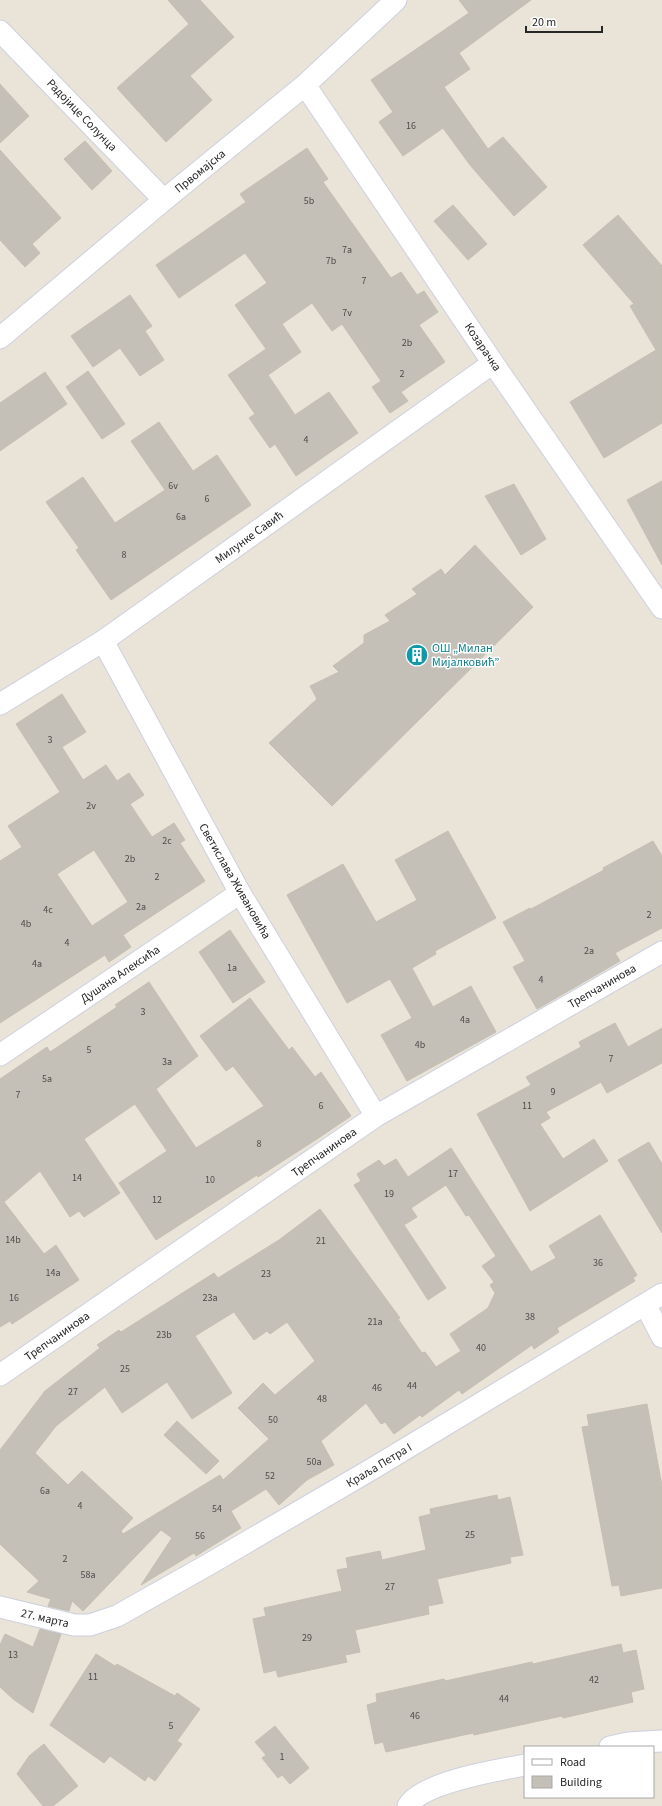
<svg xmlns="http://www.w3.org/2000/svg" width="662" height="1806" viewBox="0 0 662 1806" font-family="'Source Sans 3',sans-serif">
	<rect width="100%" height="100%" fill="#e9e3d8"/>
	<path fill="#c4c0b8" stroke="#c4bfb2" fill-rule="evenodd" d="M168 0H200L234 37 190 76 212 100 166 142 117 88 189 24Z
		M459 0H531L459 53 470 69 444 87 488 149 503 137 547 187 514 216 470 165 443 128 403 156 379 122 393 112 371 80 469 13Z
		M0 84 29 116 0 143Z
		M85 141 112 171 92 190 64 159Z
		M307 148 328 179 323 182 391 278 401 272 417 295 424 291 438 312 419 325 445 362 401 392 408 401 390 413 372 387 381 381 342 324 332 331 312 303 282 324 301 352 268 375 295 415 329 392 358 433 296 476 275 444 270 448 249 418 255 414 228 375 266 349 235 305 267 283 245 253 179 298 156 265 246 202 240 194Z
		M0 150 61 218 32 244 40 253 25 267 0 240Z
		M453 205 487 244 468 260 434 221Z
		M618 215 662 266V423L604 458 570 402 656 350 630 306 634 304 583 245Z
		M130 295 152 326 145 331 164 360 140 376 120 348 93 367 71 336Z
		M88 371 125 424 102 439 66 387Z
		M45 372 67 404 0 451V403Z
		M159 422 193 471 217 455 251 505 111 600 76 550 79 548 46 502 83 477 115 523 165 490 131 441Z
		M662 481V565L627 500Z
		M514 484 546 539 521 555 485 496Z
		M475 545 533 607 332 806 269 743 317 699 310 686 339 672 333 666 364 643V635L390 621 385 615 417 594 412 589 441 569 445 575Z
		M62 694 86 732 62 747 83 780 106 765 117 781 129 773 144 795 130 804 152 837 174 823 185 840 180 843 205 881 123 935 131 947 109 962 105 955 0 1023V861L22 847 8 826 60 792 16 724ZM94 850 128 902 92 926 57 874Z
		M448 831 496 918 435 951 436 954 412 968 433 1007 471 986 496 1032 407 1081 381 1035 412 1018 390 979 347 1003 287 895 343 864 376 922 417 900 395 860Z
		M653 841 662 856V928L615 953 620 961 537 1009 513 967 525 961 503 922 530 908 531 909 604 870 603 868Z
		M230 930 265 982 233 1003 199 952Z
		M149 982 198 1056 156 1089 196 1148 264 1106 233 1066 226 1071 200 1036 250 998 289 1050 292 1047 315 1077 321 1072 351 1116 320 1137 258 1177 257 1175 156 1240 119 1183 167 1151 135 1104 84 1139 120 1193 84 1217 79 1211 70 1217 40 1171 4 1202 44 1254 56 1245 79 1280 12 1324 10 1321 0 1327V1079L47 1047 50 1052 117 1007 115 1005Z
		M615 1023 628 1047 662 1028V1063L607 1093 601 1082 546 1112 550 1118 540 1124 563 1159 594 1139 608 1161 530 1211 477 1114 531 1085 526 1077 581 1047 579 1042Z
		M649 1142 662 1164V1233L618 1160Z
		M451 1148 531 1272 556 1258 549 1246 600 1215 637 1275 633 1278 635 1281 557 1328 559 1332 534 1349 532 1345 462 1394 459 1390 422 1417 420 1415 394 1434 385 1422 381 1424 366 1403 321 1441 334 1465 307 1480 279 1505 266 1489 231 1511 241 1528 196 1556 194 1553 141 1585 172 1538 161 1530 83 1611 72 1601 69 1611 48 1606 51 1599 27 1592 39 1581 0 1544V1450L45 1391 100 1348 97 1345 119 1330 121 1332 214 1273 218 1278 279 1240 320 1209 400 1318 398 1319 422 1353 425 1352 436 1367 461 1351 450 1334 488 1308 495 1293 490 1285 494 1282 482 1266 496 1256 469 1215 466 1216 446 1185 411 1208 417 1217 404 1225 446 1288 428 1300 354 1185 361 1181 357 1174 379 1160 384 1166 396 1159 408 1177ZM234 1312 254 1340 267 1331 270 1334 287 1322 315 1361 275 1395 263 1383 238 1408 269 1439 223 1480 220 1475 123 1534 121 1531 133 1518 82 1471 68 1485 35 1453 56 1426 105 1387 122 1413 167 1382 192 1419 232 1393 195 1336Z
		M647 1404 662 1486V1588L621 1596 619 1585 612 1586 582 1427 589 1426 587 1415Z
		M177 1421 219 1461 206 1474 164 1435Z
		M497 1495 498 1500 510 1497 523 1555 510 1557 511 1563 437 1579 443 1603 428 1606 429 1614 355 1630 360 1652 345 1655 347 1662 278 1677 276 1670 264 1673 253 1619 266 1616 264 1608 342 1591 337 1570 348 1568 346 1558 380 1551 382 1560 426 1550 419 1517 431 1514 430 1509Z
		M40 1629 61 1634 33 1713 13 1699 0 1687V1645L5 1634 33 1647Z
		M621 1644 623 1653 636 1650 644 1689 631 1692 633 1702 563 1718 562 1716 474 1735 473 1733 386 1752 383 1742 375 1744 367 1705 377 1702 376 1694 444 1679 445 1681 532 1662 533 1664Z
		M96 1654 115 1666 117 1664 175 1696 177 1693 200 1709 177 1741 182 1744 155 1781 148 1776 145 1781 110 1756 104 1763 50 1725Z
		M275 1726 309 1768 290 1784 282 1775 278 1778 262 1758 266 1755 255 1742Z
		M44 1744 78 1786 53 1806H43L17 1774 29 1756Z"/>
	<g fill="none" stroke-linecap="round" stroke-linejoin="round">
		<g stroke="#ced0df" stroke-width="23">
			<path id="street" d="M0 31 164 200
				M305 85 493 363 662 608
				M0 338 164 200 305 85 396 0
				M103 641 240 893 376 1116
				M0 704 103 641 493 363
				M0 1055 240 893
				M645 1304 662 1337
				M0 1375 376 1116 662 952
				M0 1607 74 1625H90L117 1616 211 1563 372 1469 662 1294
				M610 1747 628 1743 662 1741
				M408 1806C422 1782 498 1770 525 1765"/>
		</g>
		<use href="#street" stroke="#fff" stroke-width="21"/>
	</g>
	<defs>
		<g id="building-disc" transform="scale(1.15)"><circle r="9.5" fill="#0f9aa8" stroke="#fff"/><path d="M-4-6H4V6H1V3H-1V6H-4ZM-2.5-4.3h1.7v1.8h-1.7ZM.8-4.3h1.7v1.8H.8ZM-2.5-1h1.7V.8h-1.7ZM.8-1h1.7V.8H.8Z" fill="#fff"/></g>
	</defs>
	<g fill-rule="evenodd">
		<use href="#building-disc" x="417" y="655"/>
	</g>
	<g text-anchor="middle" stroke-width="3" stroke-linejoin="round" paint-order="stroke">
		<g font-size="10" fill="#4e4c4a">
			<text x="411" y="129">16</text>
			<text x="309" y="204">5b</text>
			<text x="347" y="253">7a</text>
			<text x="331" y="264">7b</text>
			<text x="364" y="284">7</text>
			<text x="347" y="316">7v</text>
			<text x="407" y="346">2b</text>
			<text x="402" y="377">2</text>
			<text x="306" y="443">4</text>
			<text x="173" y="489">6v</text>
			<text x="207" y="502">6</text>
			<text x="181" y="520">6a</text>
			<text x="124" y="558">8</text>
			<text x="50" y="743">3</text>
			<text x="91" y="809">2v</text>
			<text x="167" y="844">2c</text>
			<text x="130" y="862">2b</text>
			<text x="157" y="880">2</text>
			<text x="141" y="910">2a</text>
			<text x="48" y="913">4c</text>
			<text x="649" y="918">2</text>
			<text x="26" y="927">4b</text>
			<text x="67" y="946">4</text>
			<text x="589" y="954">2a</text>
			<text x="37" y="967">4a</text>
			<text x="232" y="971">1a</text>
			<text x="541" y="983">4</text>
			<text x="143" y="1015">3</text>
			<text x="465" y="1023">4a</text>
			<text x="420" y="1048">4b</text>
			<text x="89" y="1053">5</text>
			<text x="611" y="1062">7</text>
			<text x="167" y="1065">3a</text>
			<text x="47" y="1082">5a</text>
			<text x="553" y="1095">9</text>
			<text x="18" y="1098">7</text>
			<text x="321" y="1109">6</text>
			<text x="527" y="1109">11</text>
			<text x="259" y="1147">8</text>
			<text x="453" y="1177">17</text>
			<text x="77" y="1181">14</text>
			<text x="210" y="1183">10</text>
			<text x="389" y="1197">19</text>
			<text x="157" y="1203">12</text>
			<text x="13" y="1243">14b</text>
			<text x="321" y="1244">21</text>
			<text x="598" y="1266">36</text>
			<text x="53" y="1276">14a</text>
			<text x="266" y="1277">23</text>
			<text x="14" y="1301">16</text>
			<text x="210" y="1301">23a</text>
			<text x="530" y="1320">38</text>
			<text x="375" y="1325">21a</text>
			<text x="164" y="1338">23b</text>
			<text x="481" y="1351">40</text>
			<text x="125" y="1372">25</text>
			<text x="412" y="1389">44</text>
			<text x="377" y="1391">46</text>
			<text x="73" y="1395">27</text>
			<text x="322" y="1402">48</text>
			<text x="273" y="1423">50</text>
			<text x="314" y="1465">50a</text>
			<text x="270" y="1479">52</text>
			<text x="45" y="1494">6a</text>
			<text x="80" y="1509">4</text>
			<text x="217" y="1512">54</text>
			<text x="470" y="1538">25</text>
			<text x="200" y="1539">56</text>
			<text x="65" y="1562">2</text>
			<text x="88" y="1578">58a</text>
			<text x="390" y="1590">27</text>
			<text x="307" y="1641">29</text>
			<text x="13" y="1658">13</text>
			<text x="93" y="1680">11</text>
			<text x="594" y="1683">42</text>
			<text x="504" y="1702">44</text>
			<text x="415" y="1719">46</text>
			<text x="171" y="1729">5</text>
			<text x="282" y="1760">1</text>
		</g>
		<g font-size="12" fill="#262626" stroke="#fff">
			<text transform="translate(82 115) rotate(46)" y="4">Радојице Солунца</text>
			<text transform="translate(200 171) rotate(-39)" y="4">Првомајска</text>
			<text transform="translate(483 347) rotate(56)" y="4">Козарачка</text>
			<text transform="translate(249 537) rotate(-36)" y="4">Милунке Савић</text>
			<text transform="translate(235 881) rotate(60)" y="4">Светислава Живановића</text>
			<text transform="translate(120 974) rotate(-34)" y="4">Душана Алексића</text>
			<text transform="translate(602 986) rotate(-30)" y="4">Трепчанинова</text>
			<text transform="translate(324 1152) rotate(-35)" y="4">Трепчанинова</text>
			<text transform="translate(57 1336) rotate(-35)" y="4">Трепчанинова</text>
			<text transform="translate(379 1465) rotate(-31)" y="4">Краља Петра I</text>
			<text transform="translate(45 1618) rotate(13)" y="4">27. марта</text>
		</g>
		<g font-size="12" fill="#0d838f" stroke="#fff" text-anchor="start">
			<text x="432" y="652">ОШ „Милан<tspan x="432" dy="14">Мијалковић”</tspan></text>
		</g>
	</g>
	<rect x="524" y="1746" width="130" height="52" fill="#ffffff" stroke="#a8a8a8"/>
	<rect x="532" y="1759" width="20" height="6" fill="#ffffff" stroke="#a8a8a8"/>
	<text x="560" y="1766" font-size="12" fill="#262626">Road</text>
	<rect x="532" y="1776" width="20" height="12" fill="#c4c0b8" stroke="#a8a8a8"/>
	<text x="560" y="1786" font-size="12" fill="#262626">Building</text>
	<path d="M526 26v6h76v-6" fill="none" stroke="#262626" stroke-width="2"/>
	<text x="532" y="26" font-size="12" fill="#262626" stroke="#ffffff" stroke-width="3" paint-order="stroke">20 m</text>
</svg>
